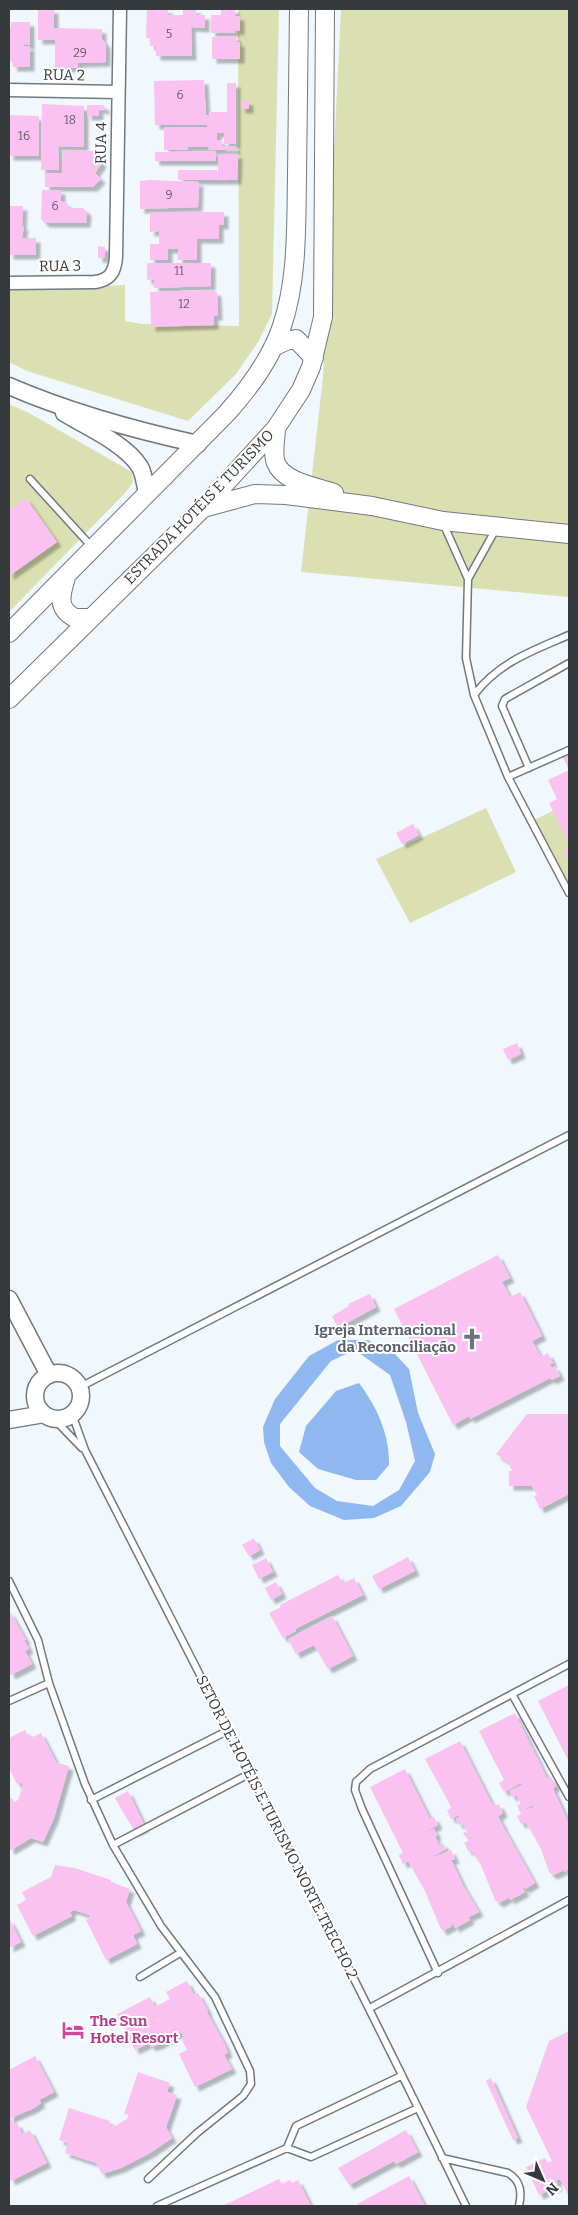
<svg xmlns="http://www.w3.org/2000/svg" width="578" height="2215" viewBox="0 0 578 2215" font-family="Bitter,serif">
	<defs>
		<filter id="shadow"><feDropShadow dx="4.5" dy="4.5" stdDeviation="1" flood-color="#0004"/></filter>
	</defs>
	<rect width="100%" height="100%" fill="#f0f7fd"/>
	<path fill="#dbe0b2" d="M238 9H279L272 314 258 342 236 374 188 421 27 371 9 362V289L125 285V321L142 324 239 326Z
		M341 9H569V597L301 572 323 377Z
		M9 404 29 413 132 472 133 482 125 493 9 612Z
		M569 803V892L532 821Z
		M486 808 516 872 410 923 376 859Z"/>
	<path fill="#90b8f0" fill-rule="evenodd" d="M338 1340H368L394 1353 409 1369 418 1413 435 1454 430 1472 401 1506 374 1518 344 1520 310 1506 289 1487 271 1463 264 1442 263 1427 275 1399 309 1356ZM355 1350 390 1375 406 1422 415 1461 399 1490 373 1506 337 1501 315 1488 280 1446V1424L331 1361Z
		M359 1383C377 1407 390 1435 389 1465L376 1480H356L318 1469 299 1452 306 1426 336 1391Z"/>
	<path fill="#fbc1f1" filter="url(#shadow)" d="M38 9H54V28H52L102 29V39L106 44V62L78 63V68H55V40H38Z
		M147 9H168V15H183V9H196V15H205V28L191 27 192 56H156V46H150V38H146Z
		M221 9H235V16H240V31L235 30V33H211V15H221Z
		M11 22H30V45L24 44V46H30V67H13L12 61H9V27H11Z
		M236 36 237 42H240V59H212V37Z
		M204 80 206 115H209L210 112H227V83H236V144H224V133H217V140H221L222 146H236V150H209L207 133 208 147H188V150H164V127H207V125H155L154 81Z
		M241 100 249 101V109H241Z
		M42 104 84 106V147L54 146 58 147 59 170H41Z
		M87 105H103L107 110 99 109V116H87Z
		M9 115 39 116V156H9Z
		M66 150 93 151 99 157 102 163 95 173 101 179 93 187H45V173H62L63 151Z
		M216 151V161H155V152Z
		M218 154H238L237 180H178V170H217L218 177Z
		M150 180 199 182 198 207 140 209V181Z
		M42 190H61V201L68 204V208H83L87 212 86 223H45L41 219Z
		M9 206H23L22 226H24L22 238H36V255H9Z
		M150 212H224V225H219V239H197V260H178V249H168V260H150V244H159V231L150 232Z
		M98 246 105 247V258H98Z
		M147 263H211V286L154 288V279L147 280Z
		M208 290 217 292 218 316H214V325L151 327 150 292Z
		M26 498 57 542 9 576V510Z
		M569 746V770L560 751Z
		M569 770V844L549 803 557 799 548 780Z
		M413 824 419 835 402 844 396 833Z
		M569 847V860L568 861 563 850Z
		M517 1043 521 1054 508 1060 503 1049Z
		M498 1255 510 1278 502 1282 510 1297 520 1292 542 1336 532 1341 541 1357 548 1353 553 1363 550 1364 552 1368 555 1366 560 1376 552 1380 550 1378 470 1419 469 1416 453 1425 394 1309Z
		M370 1294 376 1307 338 1328 332 1316 349 1306 348 1304Z
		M527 1414H569V1494L540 1509 534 1496 537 1495 532 1486H509V1471H512L508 1462 496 1454Z
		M254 1538 260 1550 249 1556 242 1545Z
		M408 1557 415 1571 379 1589 372 1576Z
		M266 1558 273 1572 259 1579 252 1565Z
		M338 1575 343 1583 354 1578 363 1595 295 1629 296 1631 283 1638 269 1613 281 1607 280 1605Z
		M276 1582 282 1594 271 1600 265 1588Z
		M9 1610 26 1640H24L29 1649 25 1651 32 1664 11 1675 9 1671Z
		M332 1616 353 1656 328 1669 314 1645 296 1654 288 1639Z
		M569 1685V1762L538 1701Z
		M515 1713 545 1774 547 1779 551 1777 556 1786 553 1788 554 1791 569 1824V1869L564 1872 561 1866 562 1871 553 1875 549 1872 541 1849 531 1831 525 1822 521 1824 517 1816 521 1814 520 1812 534 1807 533 1805 520 1812 517 1805 521 1804 516 1795 512 1797 509 1791 522 1785 521 1783 504 1792 499 1783 504 1780 479 1731Z
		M25 1730 30 1738 41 1733 56 1762 69 1766 54 1818 43 1842 31 1838 11 1850 9 1849V1799L12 1798 14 1802 18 1800 23 1785 21 1782 17 1784 9 1768V1738Z
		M460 1741 491 1802 494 1806 499 1804 503 1813 498 1816 505 1830 535 1883 525 1889 523 1886 522 1887 525 1892 510 1900 507 1894 508 1898 499 1903 495 1900 481 1865 471 1850 468 1851 464 1843 479 1834 467 1839 463 1833 467 1831 462 1823 459 1825 456 1819 459 1817V1815L451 1819 447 1810 451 1808 448 1801 425 1759Z
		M405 1769 430 1819 434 1817 438 1825 423 1833 434 1829 437 1835 435 1836 439 1845 443 1843 446 1849 434 1856V1857L451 1850 455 1859 451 1860 463 1885 479 1912 469 1917 467 1915 470 1920 455 1928 452 1922V1926L443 1931 440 1927 425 1891 412 1868 408 1861 403 1864 399 1855 403 1853 370 1787Z
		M128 1791 145 1827 135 1832 115 1798Z
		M55 1865 75 1868 111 1880V1882L130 1889 126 1902 141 1931 133 1935 137 1944 106 1960 86 1920 91 1918 89 1915 74 1910 70 1912 72 1916 33 1936 17 1905 26 1900 22 1892 51 1877Z
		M9 1918 21 1942 9 1948Z
		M187 1981 194 1995 198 1993 208 2011 207 2012 225 2045 228 2053 224 2055 232 2069 195 2087 179 2054 187 2050 182 2040 184 2038 181 2032 160 2044 151 2047 149 2043 135 2050 117 2014 150 1997 155 2007 170 1999 166 1992Z
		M569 2031V2197L560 2179 556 2181 558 2186 539 2195 526 2167 545 2158 548 2163 552 2161 526 2107 549 2041Z
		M35 2056 54 2092 39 2100 41 2103 34 2108 11 2118 14 2124 17 2123 22 2134 30 2130 47 2163 11 2181 9 2177V2070Z
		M138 2072 170 2083 167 2092 177 2095 166 2127 172 2138 150 2153 121 2168 102 2174 96 2163 65 2153 68 2143 59 2140 69 2108 110 2121 109 2125 113 2127 127 2119 129 2115 124 2114Z
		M491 2078 518 2138 513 2140 486 2081Z
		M406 2130 418 2152 396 2164 394 2161 349 2185 338 2168Z
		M409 2176 425 2206H359L357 2204Z
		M279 2179 282 2184 290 2180 292 2183 298 2180 311 2206H222Z"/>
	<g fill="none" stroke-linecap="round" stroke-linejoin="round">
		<g stroke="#71797f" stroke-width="9">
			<path id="service" d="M30 479 92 547
				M443 523 468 579 466 658 474 695
				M468 579 497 527
				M569 635C532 651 499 662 474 695L508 777 569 893
				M529 768 502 706 505 699 569 663
				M508 777 569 750
				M80 1387 569 1135
				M72 1414 85 1450C213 1701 343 1952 466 2206
				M53 1418 82 1448
				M9 1581 38 1640 49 1683 85 1784 113 1845 161 1926 215 1997 250 2071 251 2084 243 2096 197 2133 148 2179
				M512 1694 569 1797
				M9 1701 49 1683
				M91 1800 227 1731
				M113 1845 249 1774
				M438 1973 362 1809 355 1790 356 1782 370 1769 569 1664
				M140 1977 180 1953
				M370 2008 569 1900
				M287 2148 311 2157 418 2108
				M442 2158 508 2173C521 2181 522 2192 519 2206
				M157 2206 287 2148 296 2126 401 2076"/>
		</g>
		<g stroke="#71797f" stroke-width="15">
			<path id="minor" d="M9 90 118 92
				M9 283 95 282C110 280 115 272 116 257L120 9"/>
		</g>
		<g stroke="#71797f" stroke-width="19">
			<path id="tertiary" d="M9 386C69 412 134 430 198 444
				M64 413C87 427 126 444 140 467 144 474 145 485 147 493
				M9 1299 49 1375
				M35 1396a23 23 0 1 1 46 0a23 23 0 1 1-46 0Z
				M9 1420 44 1414"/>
		</g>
		<g stroke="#71797f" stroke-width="20">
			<path id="secondary" d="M273 347 286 341 296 339 314 358
				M276 428C276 438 272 453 276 463 283 482 317 487 334 493
				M203 508 255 494 286 495 372 506 443 521 569 534
				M66 577C61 595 56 608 75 618H89
				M9 633 227 413C250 387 271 359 282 326 298 278 296 226 297 176 298 120 298 64 299 9
				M9 699 203 508 276 428 301 390 311 367 323 317 325 9"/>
		</g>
		<use href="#service" stroke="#fff" stroke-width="6"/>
		<use href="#minor" stroke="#fff" stroke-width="12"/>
		<use href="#tertiary" stroke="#fff" stroke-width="16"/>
		<use href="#secondary" stroke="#fff" stroke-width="18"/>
	</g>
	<defs>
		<g id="church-bare" transform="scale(1.725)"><path d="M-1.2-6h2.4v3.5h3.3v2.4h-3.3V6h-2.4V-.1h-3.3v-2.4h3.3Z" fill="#6b7280" stroke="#fff" stroke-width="2.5" paint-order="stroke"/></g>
		<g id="hotel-bare" transform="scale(1.725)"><path d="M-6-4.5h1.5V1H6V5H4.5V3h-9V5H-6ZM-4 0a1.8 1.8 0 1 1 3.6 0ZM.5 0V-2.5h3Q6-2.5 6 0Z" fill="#d1479c" stroke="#fff" stroke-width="2.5" paint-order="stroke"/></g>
	</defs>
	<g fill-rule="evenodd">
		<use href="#church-bare" x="472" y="1339"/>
		<use href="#hotel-bare" x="73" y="2030"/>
	</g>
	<g text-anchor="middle" stroke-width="4" stroke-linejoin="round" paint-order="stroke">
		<g font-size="12" fill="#685c6a">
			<text x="169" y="38">5</text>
			<text x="80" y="57">29</text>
			<text x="180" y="99">6</text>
			<text x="70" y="124">18</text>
			<text x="24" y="140">16</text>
			<text x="169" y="199">9</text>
			<text x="55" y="210">6</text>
			<text x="179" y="275">11</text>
			<text x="184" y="308">12</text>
		</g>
		<g font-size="15" fill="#373a3d" stroke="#fff">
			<text transform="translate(64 75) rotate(1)" y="5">RUA 2</text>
			<text transform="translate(101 143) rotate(-89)" y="5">RUA 4</text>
			<text transform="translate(60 266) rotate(-1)" y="5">RUA 3</text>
			<text transform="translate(199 507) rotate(-46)" y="5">ESTRADA HOTÉIS E TURISMO</text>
			<text transform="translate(277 1827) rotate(63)" y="5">SETOR DE HOTÉIS E TURISMO NORTE TRECHO 2</text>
		</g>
		<g font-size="15" font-weight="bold" fill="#5b616d" stroke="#fff" text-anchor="end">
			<text x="456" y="1335">Igreja Internacional<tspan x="456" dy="17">da Reconciliação</tspan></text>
		</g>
		<g font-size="15" font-weight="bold" fill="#b23c85" stroke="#fff" text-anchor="start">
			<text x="90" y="2026">The Sun<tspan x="90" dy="17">Hotel Resort</tspan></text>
		</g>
	</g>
	<rect width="578" height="2215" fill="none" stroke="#373a3d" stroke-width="20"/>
	<g transform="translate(543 2180) rotate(135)" stroke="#ffffff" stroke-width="4" paint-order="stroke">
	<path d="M0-4L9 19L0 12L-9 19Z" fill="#373a3d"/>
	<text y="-8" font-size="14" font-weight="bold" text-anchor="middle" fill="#373a3d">N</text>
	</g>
</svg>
